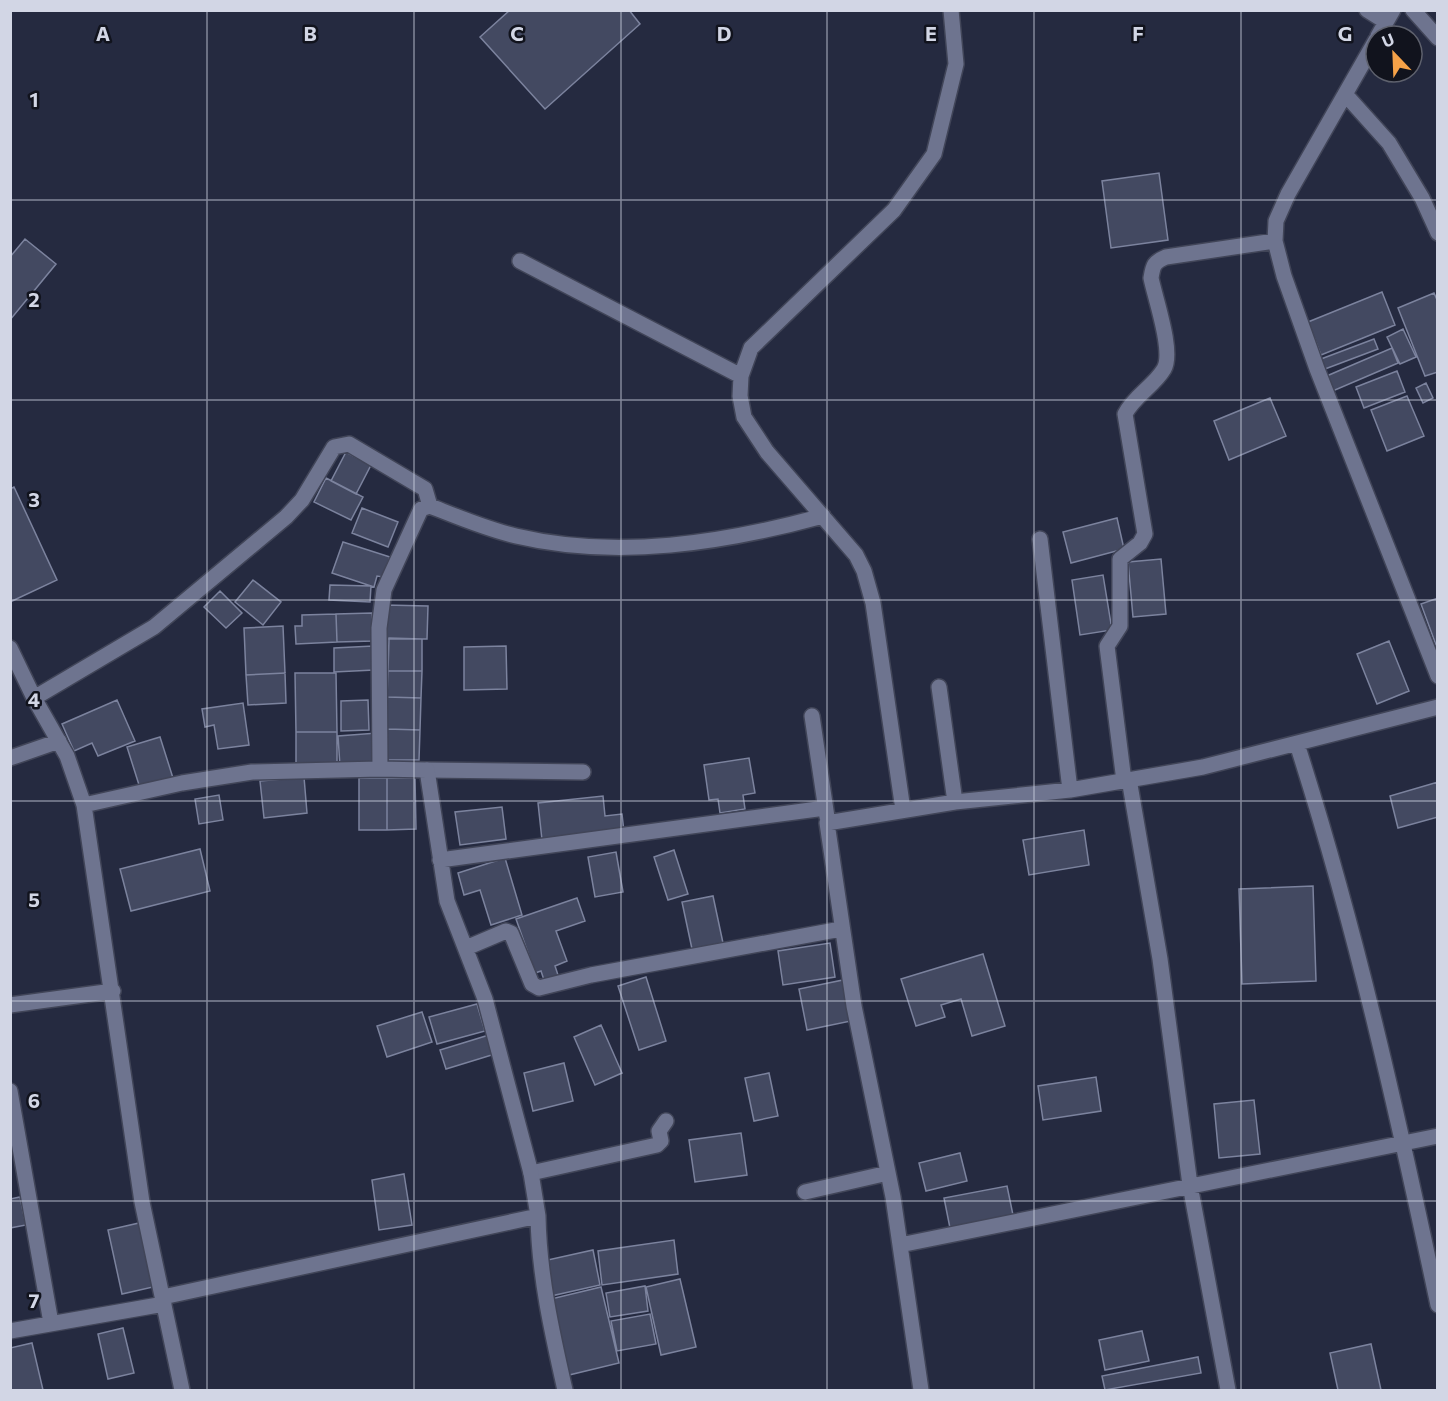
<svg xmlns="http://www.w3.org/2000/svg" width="1448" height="1401" viewBox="0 0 1448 1401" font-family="Commissioner,sans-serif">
	<rect width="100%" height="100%" fill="#252a40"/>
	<path fill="#434961" stroke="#7c839e" stroke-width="1.5" d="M510 10H629L640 24 545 109 480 37Z
		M1159 173 1168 240 1111 248 1102 181Z
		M25 239 56 264 10 320V257Z
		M1382 292 1395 325 1321 355 1308 322Z
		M1434 293 1438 302V372L1425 376 1398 308Z
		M1403 329 1416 357 1400 364 1387 337Z
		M1374 339 1378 349 1325 369 1321 359Z
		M1392 348 1398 363 1328 393 1322 378Z
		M1397 371 1405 392 1364 408 1356 387Z
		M1426 383 1433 398 1423 403 1416 388Z
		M1407 396 1424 436 1387 451 1371 410Z
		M1270 398 1286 436 1229 460 1214 421Z
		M346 452 371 465 356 494 331 481Z
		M326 478 363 497 351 520 314 502Z
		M14 487 57 580 10 602V489Z
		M362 508 398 522 388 547 352 533Z
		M1117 518 1124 549 1071 563 1063 532Z
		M343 542 390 557 383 577 377 576 374 587 332 573Z
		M1161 559 1166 614 1133 617 1128 562Z
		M1103 575 1112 630 1080 635 1072 580Z
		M253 580 281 602 263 625 235 602Z
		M330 585 371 586 370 602 329 600Z
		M220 591 242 613 226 628 204 607Z
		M1438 598V645H1436L1421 604Z
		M385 605 428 606 427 639H385Z
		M372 613 373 641 337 642 336 614Z
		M336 614 337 642 296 644 295 626H302V615Z
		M283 626 285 673 246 675 244 628Z
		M389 638 422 639V671H388Z
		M1389 641 1409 691 1377 704 1357 654Z
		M373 646 374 670 334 672V648Z
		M506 646 507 689 464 690V647Z
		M388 671H422L421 698 387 697Z
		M285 673 286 703 248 705 246 675Z
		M295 673H336L337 732H296Z
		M387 697 421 698 420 730 387 729Z
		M117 700 135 741 98 756 92 743 74 751 62 724Z
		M368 700 369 730 341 731V701Z
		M243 703 249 745 218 749 214 725 205 727 202 709Z
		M387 729 420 730 419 760H386Z
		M296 732H337V763H296Z
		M377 733 379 763 340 766 338 736Z
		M160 737 173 778 140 788 127 747Z
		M749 758 755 793 743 795 745 809 720 813 718 799 709 800 704 765Z
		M304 777 307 813 264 818 260 781Z
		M359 778H387V830H359Z
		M387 778H415L416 829 387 830Z
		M1438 782V817L1398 828 1390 796Z
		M219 795 223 820 199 824 195 799Z
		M603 796 605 816 622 814 624 832 542 840 538 803Z
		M502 807 506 839 460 845 455 812Z
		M1084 830 1089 865 1029 875 1023 840Z
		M200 849 210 891 131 911 120 869Z
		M674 850 688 894 668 900 654 857Z
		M616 852 623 892 595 897 588 857Z
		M505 858 522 915 491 925 480 890 464 895 458 873Z
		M1313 886 1316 981 1242 984 1239 889Z
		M713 896 723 943 692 949 682 902Z
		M577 898 585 921 556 931 567 961 555 966 559 978 545 983 541 971 535 973 516 919Z
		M830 943 835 977 783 985 778 951Z
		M983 954 1005 1026 972 1036 961 999 941 1005 945 1017 916 1026 901 979Z
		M646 977 666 1041 639 1050 618 986Z
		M843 980 851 1021 807 1030 799 989Z
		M477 1004 485 1031 437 1044 429 1017Z
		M422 1012 432 1042 387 1057 377 1026Z
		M601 1025 622 1073 595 1085 574 1037Z
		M489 1035 495 1054 446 1069 440 1050Z
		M564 1063 573 1101 533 1111 524 1073Z
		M769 1073 778 1116 754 1121 745 1078Z
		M1096 1077 1101 1111 1043 1120 1038 1086Z
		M1254 1100 1260 1154 1219 1158 1214 1104Z
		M741 1133 747 1175 695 1182 689 1140Z
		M960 1153 967 1181 926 1191 919 1163Z
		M404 1174 412 1225 379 1230 372 1180Z
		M1007 1186 1013 1215 950 1228 944 1198Z
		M20 1197 26 1225 10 1228V1199Z
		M139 1223 153 1287 122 1294 108 1230Z
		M674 1240 678 1274 602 1285 598 1251Z
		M593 1250 600 1285 551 1296 543 1261Z
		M680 1279 696 1347 661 1355 646 1287Z
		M645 1286 648 1311 610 1317 606 1293Z
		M601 1287 619 1363 569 1375 551 1299Z
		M650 1314 656 1344 617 1351 611 1321Z
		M123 1328 134 1373 108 1379 98 1334Z
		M1142 1331 1149 1361 1105 1370 1099 1340Z
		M32 1343 43 1390H10V1348Z
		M1371 1344 1381 1390H1338L1330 1353Z
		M1198 1357 1201 1373 1105 1390 1102 1376Z"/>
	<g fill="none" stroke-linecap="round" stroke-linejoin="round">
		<g stroke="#414558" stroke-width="18">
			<path id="service" d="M427 770 583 772
				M531 1173 657 1145 661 1141 659 1131 666 1121"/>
		</g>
		<g stroke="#414558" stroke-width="18">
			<path id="minor" d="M1367 10 1386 22
				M1413 10 1438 38
				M1378 36 1393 10
				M1376 40 1288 194 1276 221 1275 241 1284 276 1317 369 1438 676
				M1345 94 1389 143 1422 198 1438 233
				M520 261 741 376
				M1040 539 1070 790
				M10 648 34 698 67 756 84 805 142 1202 182 1390
				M939 687 955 802
				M34 698 154 627 286 517 302 500 334 447 349 444 425 489 430 506
				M812 716 827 817
				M1297 744C1356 928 1398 1116 1438 1305
				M10 758 59 741
				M1129 779 1160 959 1190 1185 1228 1390
				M1124 781 1107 646 1120 626V559L1140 543 1145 534 1125 414C1134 396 1154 386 1164 369 1174 352 1155 298 1151 278 1153 265 1154 262 1166 257L1275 241
				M84 805 182 783 252 772 380 769 379 628 384 590 421 509 430 506C458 517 486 529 516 536 617 560 724 543 823 516
				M903 810 873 603 864 571 856 555 767 452 744 417 740 396 741 376 751 348 894 210 934 154 956 64 951 10
				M440 860 825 808
				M466 948 506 931 511 933 532 984 539 988 591 975 841 929
				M10 1005 113 991
				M10 1091 51 1323
				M805 1192 888 1173
				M538 1216C539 1275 552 1333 565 1390
				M900 1245 1438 1136
				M163 1297 538 1216 531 1173 485 999 447 901 427 770 380 769
				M10 1331 164 1304
				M921 1390 893 1197 854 1006 827 823 955 802 1070 790 1203 767 1438 707"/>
		</g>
		<use href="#service" stroke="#6e748f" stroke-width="15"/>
		<use href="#minor" stroke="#6e748f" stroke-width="15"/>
	</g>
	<path fill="none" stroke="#d2d6e5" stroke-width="1.5" stroke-opacity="0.55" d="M207 10V1390M414 10V1390M621 10V1390M827 10V1390M1034 10V1390M1241 10V1390M10 200H1438M10 400H1438M10 600H1438M10 801H1438M10 1001H1438M10 1201H1438"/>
	<g font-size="20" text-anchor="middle" font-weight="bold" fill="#d2d6e5" stroke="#11131d" stroke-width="5" stroke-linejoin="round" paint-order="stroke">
		<text x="103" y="41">A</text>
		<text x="310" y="41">B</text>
		<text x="517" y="41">C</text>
		<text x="724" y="41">D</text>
		<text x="931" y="41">E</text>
		<text x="1138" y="41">F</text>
		<text x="1345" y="41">G</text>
		<text x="34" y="107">1</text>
		<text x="34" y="307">2</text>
		<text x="34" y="507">3</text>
		<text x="34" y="707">4</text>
		<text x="34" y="907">5</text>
		<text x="34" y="1108">6</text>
		<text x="34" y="1308">7</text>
	</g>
	<rect width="1448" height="1401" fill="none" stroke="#d2d6e5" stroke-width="24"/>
	<g transform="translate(1394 54) rotate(337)"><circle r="28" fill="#11131d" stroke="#5e616d" stroke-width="1.5"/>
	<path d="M0-4.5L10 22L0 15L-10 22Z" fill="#f6a248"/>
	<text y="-9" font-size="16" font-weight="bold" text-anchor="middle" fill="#d2d6e5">U</text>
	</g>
</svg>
